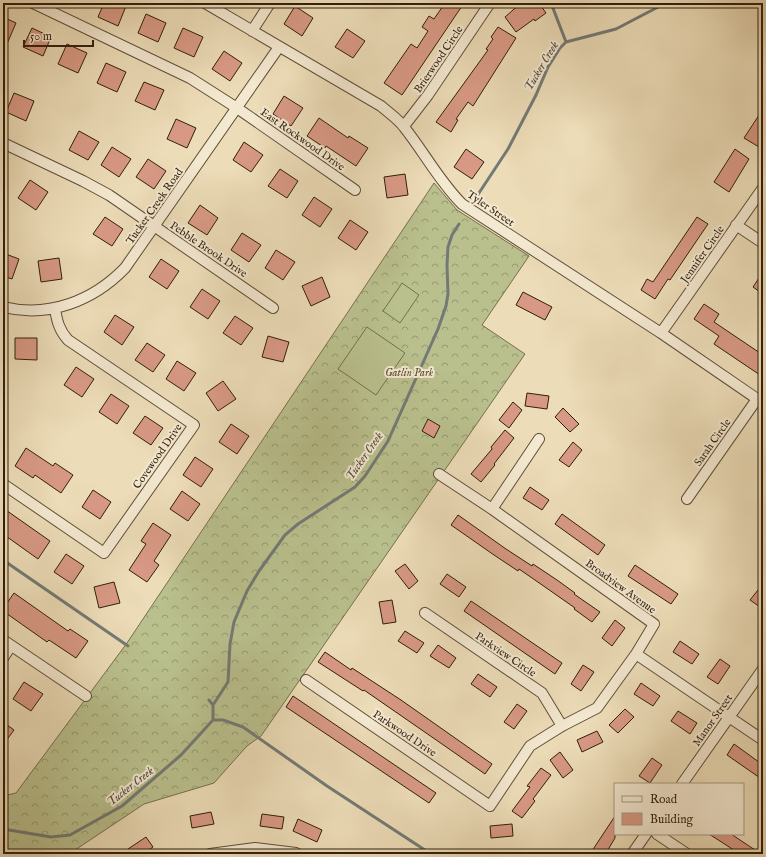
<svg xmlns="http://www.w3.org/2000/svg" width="766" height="857" viewBox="0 0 766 857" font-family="'IM FELL English',serif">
	<defs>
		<pattern id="forest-crowns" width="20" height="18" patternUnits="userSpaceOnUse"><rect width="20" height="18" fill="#b9c08d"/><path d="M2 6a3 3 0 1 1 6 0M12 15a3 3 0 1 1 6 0" fill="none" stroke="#979b72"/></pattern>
	</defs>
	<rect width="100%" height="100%" fill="#ecdcb7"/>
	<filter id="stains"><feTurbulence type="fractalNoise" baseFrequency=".005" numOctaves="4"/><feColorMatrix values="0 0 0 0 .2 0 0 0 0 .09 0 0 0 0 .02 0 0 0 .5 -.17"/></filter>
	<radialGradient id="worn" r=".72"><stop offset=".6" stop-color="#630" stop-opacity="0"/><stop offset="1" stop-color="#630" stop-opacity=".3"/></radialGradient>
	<path fill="url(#forest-crowns)" stroke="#756f4d" d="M434 183 457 210 529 256 482 325 525 354 261 736 247 746 214 783 144 804 69 854H3V796L16 793 127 643Z"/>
	<path fill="#b9c08d" stroke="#756f4d" d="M402 283 419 295 400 323 383 311Z
		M367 327 405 353 376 395 338 369Z"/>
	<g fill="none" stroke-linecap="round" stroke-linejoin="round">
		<path stroke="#737a75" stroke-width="3" d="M551 3 566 42
			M475 199 508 149 536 95 548 67 560 48 566 42 616 29 660 6 673 3
			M3 560 128 646
			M209 700 213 705
			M213 720H223L243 727 327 786 431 854
			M3 829 51 837 70 835 122 806 181 755 213 720V705L228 682 230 644 234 622 247 591 259 571 285 535 298 524 355 487 365 476 388 441 438 329 446 306 448 294 447 265 448 247 452 235 459 224"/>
	</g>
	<path fill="#d89984" stroke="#311e0d" d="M104 3H119L126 6 118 26 98 17Z
		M445 3H464L402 95 384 83 411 44 417 48 428 31 422 27 429 16 434 19Z
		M521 3H539L546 13 535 21 534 19 516 32 505 17Z
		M295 6 313 18 302 36 284 24Z
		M146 14 166 23 158 42 138 33Z
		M3 17 16 23 3 53Z
		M498 27 516 38 473 106 468 102 456 119 458 120 451 132 436 122 488 50 486 49 493 39 491 37Z
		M32 28 51 37 43 56 23 47Z
		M183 28 203 37 194 57 174 48Z
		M347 29 365 41 353 58 335 47Z
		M67 44 87 53 78 73 58 64Z
		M224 51 242 63 230 81 212 69Z
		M106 63 126 72 117 92 97 83Z
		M144 82 164 90 155 110 135 101Z
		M14 93 34 101 26 121 6 112Z
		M284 96 303 108 291 126 273 114Z
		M763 109V141L759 147 744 138Z
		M319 118 348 138 349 136 368 148 356 166 326 146 325 148 307 136Z
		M176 119 196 128 187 148 167 139Z
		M79 131 99 142 88 160 69 150Z
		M244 142 263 155 251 172 233 160Z
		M112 147 131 159 119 177 101 165Z
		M466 149 484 162 472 179 454 167Z
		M735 149 749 159 729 192 714 182Z
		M148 159 166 171 154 189 136 177Z
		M280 169 298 181 287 198 268 186Z
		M405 174 408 195 387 198 384 177Z
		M30 180 48 192 36 210 18 198Z
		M314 197 332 209 320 227 302 215Z
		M200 205 218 218 207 235 188 223Z
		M105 217 123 229 112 246 93 234Z
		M697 217 708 224 670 280 668 279 655 299 641 290 647 279 653 282Z
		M350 220 368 232 356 250 338 238Z
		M242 233 261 245 249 262 231 250Z
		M276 250 295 262 283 280 265 268Z
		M3 253 19 259 12 279 3 276Z
		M59 258 62 279 41 282 38 261Z
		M161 259 179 271 167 289 149 277Z
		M763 272V294L753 287Z
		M322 277 330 297 311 306 302 286Z
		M202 289 220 301 208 319 190 307Z
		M523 292 552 307 545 320 516 305Z
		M704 304 719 314 714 322 763 355V377L714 344 719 336 694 319Z
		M115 315 134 327 122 345 104 332Z
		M235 316 253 328 241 345 223 333Z
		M268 336 289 342 283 362 262 357Z
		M15 338H37V360L15 359Z
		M147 343 165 355 153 372 135 360Z
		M177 361 196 373 184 391 166 379Z
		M76 367 94 379 82 397 64 385Z
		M223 381 236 399 218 411 206 393Z
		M527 393 549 396 547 409 525 406Z
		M111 394 129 406 117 424 99 412Z
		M513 402 522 410 509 428 499 420Z
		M563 408 579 424 570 432 555 417Z
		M145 416 163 428 151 445 133 433Z
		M428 419 440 426 434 438 422 431Z
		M231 424 249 436 237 454 219 442Z
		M505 430 514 438 494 464 495 465 481 482 471 474 492 449 491 447Z
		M573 442 582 450 569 467 559 460Z
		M26 448 53 466 55 463 73 475 61 493 35 475 33 478 15 466Z
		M195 457 213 469 201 487 183 475Z
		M530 487 549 500 542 510 523 498Z
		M93 490 111 502 100 519 82 507Z
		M182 491 200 504 188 521 170 509Z
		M3 508 50 541 38 559 3 534Z
		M562 514 605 545 598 555 555 524Z
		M458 515 506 549 532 566 533 564 557 580 575 593 574 594 600 612 592 622 574 609 575 608 545 587 519 569 518 571 494 555 451 525Z
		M153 523 171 535 154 561 159 565 147 582 129 570 146 544 141 541Z
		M66 554 84 566 72 584 54 572Z
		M405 564 418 581 409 589 395 571Z
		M635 565 678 594 671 604 628 576Z
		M447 574 466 587 459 597 440 584Z
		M114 582 120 603 99 608 94 587Z
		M758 590 763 594V609L750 600Z
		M14 593 68 631 70 629 88 641 76 658 49 640 47 642 3 611V609Z
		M392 600 396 622 383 624 379 602Z
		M471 601 562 663 555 674 464 611Z
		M615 620 625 628 612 646 602 638Z
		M405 631 424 643 417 653 398 641Z
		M680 641 699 654 692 664 673 652Z
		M438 645 456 658 449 668 430 656Z
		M325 652 351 670 352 668 401 700 492 764 485 774 442 744 364 690 363 691 318 662Z
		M720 659 730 666 718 684 707 677Z
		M583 665 594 672 581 691 571 684Z
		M478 674 497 687 490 697 471 684Z
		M24 682 43 694 31 711 13 699Z
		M641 683 660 696 653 706 634 694Z
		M293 696 436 793 429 803 286 707Z
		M517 704 527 711 514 729 504 722Z
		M625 709 634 717 618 733 609 725Z
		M678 711 697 723 690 734 671 721Z
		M3 722 14 730 3 745Z
		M597 731 603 742 582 752 577 740Z
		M734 744 763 765V780L727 755Z
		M560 752 573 770 563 778 550 760Z
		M652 758 662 765 650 783 639 776Z
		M541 768 551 775 533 799 535 801 522 818 512 811 530 787 527 786Z
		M211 812 214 824 192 828 190 816Z
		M262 814 284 817 282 829 260 826Z
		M615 816V838L609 848 605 854H590Z
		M298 819 322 830 317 842 293 831Z
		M512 824 513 836 491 838 490 826Z
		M709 834H731L761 854H740Z
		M146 837 153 847 143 854H131L128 849Z"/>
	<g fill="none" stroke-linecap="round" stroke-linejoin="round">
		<g stroke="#604e38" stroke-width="12">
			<path id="minor" d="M33 3 190 78 237 108 355 190
				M205 3 381 106C389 113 398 119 404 127 424 152 439 181 462 204L661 333 763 403
				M252 31 270 3
				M404 126 428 95 490 3
				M3 143 83 181 109 195 273 308
				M736 225 763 243
				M3 307C49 318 93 301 125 268L279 47
				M661 333 763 188
				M3 484 104 553 194 425 68 340C59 330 57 321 55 309
				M687 499 757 399
				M492 509 539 439
				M425 613 542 693 562 726
				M3 640 86 696
				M636 654 763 740
				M3 658 11 646
				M306 680 490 806 530 746 562 726 597 708 636 654 654 624 492 509 439 474
				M682 784 763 669
				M657 834 687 854
				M210 854 255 848 296 853 298 854
				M632 854 646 834"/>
		</g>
		<use href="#minor" stroke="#f3e8d0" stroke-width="10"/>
	</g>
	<g text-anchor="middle" stroke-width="4" stroke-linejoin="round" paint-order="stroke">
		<g font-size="11" fill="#311e0d" stroke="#f3e8d0">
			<text transform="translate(438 59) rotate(-56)" y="4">Brierwood Circle</text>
			<text transform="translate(303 139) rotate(35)" y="4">East Rockwood Drive</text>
			<text transform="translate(154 206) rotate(-55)" y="4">Tucker Creek Road</text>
			<text transform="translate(491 208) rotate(34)" y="4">Tyler Street</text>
			<text transform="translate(209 249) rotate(34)" y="4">Pebble Brook Drive</text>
			<text transform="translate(702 254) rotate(-55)" y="4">Jennifer Circle</text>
			<text transform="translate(712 442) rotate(-55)" y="4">Sarah Circle</text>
			<text transform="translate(157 456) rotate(-55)" y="4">Covewood Drive</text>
			<text transform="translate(621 586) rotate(36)" y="4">Broadview Avenue</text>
			<text transform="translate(506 654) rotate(34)" y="4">Parkview Circle</text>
			<text transform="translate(712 720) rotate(-55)" y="4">Manor Street</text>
			<text transform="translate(405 733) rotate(34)" y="4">Parkwood Drive</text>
		</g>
		<g font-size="11" font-style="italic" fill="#5a4f33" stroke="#f3e8d0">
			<text x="409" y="376">Gatlin Park</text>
		</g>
		<g font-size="12" font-style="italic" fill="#524c41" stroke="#f3e8d0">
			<text transform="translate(541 66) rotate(-59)" y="4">Tucker Creek</text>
			<text transform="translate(364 456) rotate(-55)" y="4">Tucker Creek</text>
			<text transform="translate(130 786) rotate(-38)" y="4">Tucker Creek</text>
		</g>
	</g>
	<rect width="766" height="857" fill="none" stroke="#ecdcb7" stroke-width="16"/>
	<rect x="4" y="4" width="758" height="849" fill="none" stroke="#311e0d" stroke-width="2"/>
	<rect x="8" y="8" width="750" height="841" fill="none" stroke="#311e0d"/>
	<rect x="614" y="783" width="130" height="52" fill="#f3e8d0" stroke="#a59782"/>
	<rect x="622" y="796" width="20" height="6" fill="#f3e8d0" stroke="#a59782"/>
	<text x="650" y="803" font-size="12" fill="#311e0d">Road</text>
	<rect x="622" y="813" width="20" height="12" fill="#d89984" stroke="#a59782"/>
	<text x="650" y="823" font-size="12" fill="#311e0d">Building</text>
	<path d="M24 40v6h69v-6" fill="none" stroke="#311e0d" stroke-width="2"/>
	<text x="30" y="40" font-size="12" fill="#311e0d" stroke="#f3e8d0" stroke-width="3" paint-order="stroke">50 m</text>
	<rect width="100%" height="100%" filter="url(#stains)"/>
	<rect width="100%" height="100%" fill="url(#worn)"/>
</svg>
